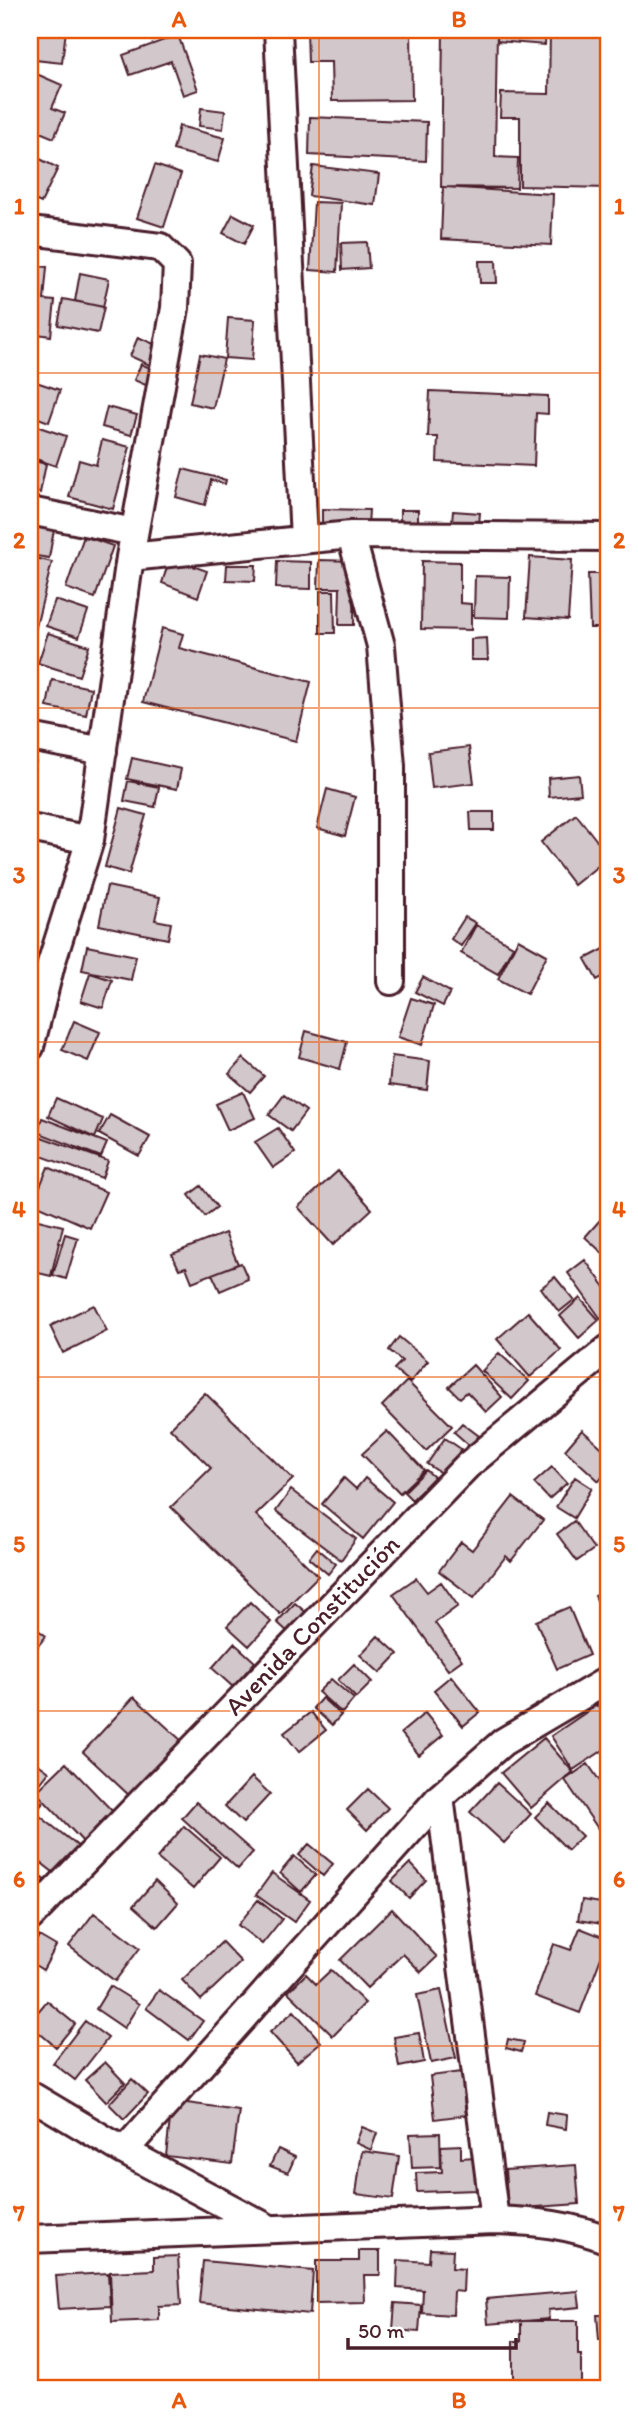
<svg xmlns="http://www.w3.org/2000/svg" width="638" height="2419" viewBox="0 0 638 2419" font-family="Itim,sans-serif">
	<rect width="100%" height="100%" fill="#fff"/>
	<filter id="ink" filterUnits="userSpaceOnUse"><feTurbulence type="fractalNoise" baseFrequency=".0143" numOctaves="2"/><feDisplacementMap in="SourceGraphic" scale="14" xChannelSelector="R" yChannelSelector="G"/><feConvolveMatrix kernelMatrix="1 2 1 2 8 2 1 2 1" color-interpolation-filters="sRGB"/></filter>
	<g filter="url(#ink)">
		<path fill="#d2c7cb" stroke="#4a1f2b" stroke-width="2" d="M38 30H66L62 63 35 60Z
			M307 30H411L412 100 332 101 331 62H308Z
			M443 30H497L495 157 518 158 517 188 441 187Z
			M498 30H546L545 45 497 41Z
			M550 30H608V188L520 186V117H500L501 93 549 94Z
			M178 35 198 90 183 95 171 61 130 75 123 55Z
			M32 72 62 85 52 108 65 113 54 138 30 128Z
			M201 108 225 111 223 129 199 126Z
			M310 117 427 122 426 161 309 155Z
			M179 126 225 138 218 162 173 150Z
			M30 154 58 168 41 203 30 198Z
			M155 165 181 174 164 227 137 218Z
			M313 166 379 174 375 205 309 196Z
			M443 187 553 194 551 245 441 239Z
			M314 202 341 203 337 272 310 270Z
			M233 214 254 225 244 244 223 233Z
			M367 242 369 268 342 270 341 243Z
			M479 261H496L497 283H480Z
			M30 265 47 267 44 300 55 301 51 336 30 333Z
			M80 273 109 279 103 307 75 301Z
			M63 299 104 307 98 333 58 325Z
			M228 318 255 320 252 360 225 358Z
			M138 337 163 348 154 367 130 356Z
			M200 354 224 359 213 408 190 403Z
			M141 364 155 370 148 386 134 380Z
			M30 380 60 390 49 422 30 415V403L34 392 30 391Z
			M430 391 548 396V414L536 413 534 466 437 462 438 437H428Z
			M107 407 137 415 131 435 102 427Z
			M30 424 66 436 56 466 30 457Z
			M102 440 130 447 113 509 69 497 79 460 96 465Z
			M30 460 46 464 40 493 30 490Z
			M183 469 226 480 225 484 211 480 205 505 176 497Z
			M322 509 369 510 368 526 322 524Z
			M400 510H418V524H400Z
			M453 511 480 513 479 524 452 522Z
			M30 519 55 524 49 558 30 555Z
			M84 536 113 546 95 598 66 588Z
			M30 557 52 562 35 631 30 629V588L32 579H30Z
			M530 557 572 560 568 620 526 617Z
			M170 558 207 571 198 597 162 583Z
			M319 560 355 561 354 625H339L340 588H318Z
			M277 561 311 562V589L276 588Z
			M422 561 460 562V603L471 604V630L421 629Z
			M227 565H256L255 581 226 580Z
			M588 574H608V611L604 612 605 628H590Z
			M475 576 510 577 509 618 474 617Z
			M320 591H334L335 633H320Z
			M55 600 88 611 79 637 46 626Z
			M162 628 183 634 179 648 311 682 296 741 143 702Z
			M48 633 89 646 79 676 38 663Z
			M487 638 488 660H471V639Z
			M52 680 91 688 86 715 47 707Z
			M469 747 474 783 432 788 428 752Z
			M30 758 36 760 30 791Z
			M132 758 181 769 177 789 127 779Z
			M579 775 581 794 549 797 548 778Z
			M128 781 159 787 155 807 124 801Z
			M327 789 355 797 345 836 317 828Z
			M121 808 146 815 129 874 105 867Z
			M470 812H494V830H471Z
			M576 814 608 855V858L574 885 541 842Z
			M107 886 160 897 155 920 171 923 168 939 99 925Z
			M465 917 476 923 461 946 451 939Z
			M476 925 513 946 498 974 461 953Z
			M518 939 547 955 527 994 498 979Z
			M87 946 136 956 131 980 82 970Z
			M608 947V974L597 980 585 959Z
			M90 973 112 980 103 1008 81 1001Z
			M423 977 450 992 443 1006 415 992Z
			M411 998 434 1005 422 1045 398 1037Z
			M74 1021 100 1032 88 1061 62 1050Z
			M306 1031 347 1042 340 1069 299 1057Z
			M392 1056 430 1061 427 1090 389 1085Z
			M243 1058 264 1076 250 1092 229 1074Z
			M243 1092 255 1118 228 1130 216 1104Z
			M284 1095 306 1111 291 1131 269 1115Z
			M56 1098 103 1119 95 1138 48 1116Z
			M110 1115 150 1137 139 1156 99 1134Z
			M42 1118 107 1143 101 1157 37 1132Z
			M278 1128 295 1153 273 1168 255 1142Z
			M36 1135 108 1161 102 1178 30 1152Z
			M48 1167 106 1192 90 1228 33 1203Z
			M338 1171 372 1209 333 1245 298 1207Z
			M201 1186 217 1207 205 1216 189 1195Z
			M608 1211V1258L585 1237Z
			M30 1218 63 1226 51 1276 30 1271Z
			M225 1233 238 1264 192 1282 186 1267 179 1269 172 1254Z
			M65 1234 78 1238 66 1279 53 1275Z
			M585 1260 608 1291V1313L601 1319 568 1273Z
			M241 1263 248 1279 220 1291 212 1274Z
			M555 1277 574 1300 559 1312 541 1288Z
			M580 1298 599 1320 579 1338 560 1316Z
			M94 1305 107 1331 63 1353 50 1326Z
			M528 1312 561 1350 530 1377 497 1339Z
			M399 1337 428 1361 410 1382 394 1369 402 1361 389 1350Z
			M499 1353 529 1381 512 1399 482 1371Z
			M473 1365 502 1397 486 1412 467 1392 460 1398 449 1387Z
			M407 1381 452 1426 426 1451 382 1406Z
			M205 1393 293 1479 256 1515 318 1576 280 1614 171 1507 211 1468 170 1428Z
			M462 1423 479 1436 470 1446 454 1432Z
			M582 1430 608 1453V1470L599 1481 565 1450Z
			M387 1431 424 1470 400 1493 362 1454Z
			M445 1438 461 1449 444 1475 427 1464Z
			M552 1467 567 1483 549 1499 534 1483Z
			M426 1470 434 1477 412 1500 404 1492Z
			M575 1477 592 1488 574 1518 556 1507Z
			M344 1478 356 1489 365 1478 393 1502 363 1539 322 1504Z
			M291 1490 356 1539 341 1560 276 1511Z
			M513 1497 543 1520 511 1561 506 1556 474 1598 439 1571 461 1542 472 1550Z
			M574 1521 594 1549 577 1561 557 1534Z
			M317 1548 336 1564 328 1574 309 1558Z
			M416 1578 427 1592 441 1582 458 1606 435 1623 462 1660 448 1670 393 1594Z
			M608 1590V1623L595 1596Z
			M250 1602 271 1622 249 1646 227 1626Z
			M295 1603 308 1614 290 1634 277 1622Z
			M569 1607 589 1655 557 1669 536 1621Z
			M37 1629 46 1636 34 1651 30 1649V1638Z
			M378 1636 398 1654 380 1673 360 1655Z
			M234 1643 255 1662 233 1687 212 1668Z
			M354 1664 372 1682 356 1698 338 1680Z
			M451 1676 480 1712 463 1726 434 1690Z
			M331 1679 354 1699 342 1713 318 1692Z
			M134 1697 183 1742 132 1798 83 1752Z
			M322 1698 341 1715 332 1725 313 1708Z
			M597 1705 608 1722V1747L573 1770 551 1736Z
			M311 1712 326 1730 299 1752 284 1733Z
			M425 1713 443 1735 419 1755 401 1733Z
			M544 1738 573 1772 531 1808 501 1773Z
			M30 1758 49 1772 35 1790 30 1787Z
			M66 1763 119 1818 88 1847 36 1792Z
			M588 1764 608 1793V1827L601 1833 565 1780Z
			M252 1777 270 1794 243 1823 225 1806Z
			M497 1783 531 1814 504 1843 470 1812Z
			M368 1789 388 1808 367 1830 347 1810Z
			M30 1792 43 1803 30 1818Z
			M196 1802 253 1852 238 1869 182 1818Z
			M549 1803 582 1836 568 1850 535 1817Z
			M36 1813 84 1851 62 1879 30 1854V1821Z
			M184 1826 220 1857 193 1889 157 1858Z
			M309 1844 333 1864 323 1876 299 1855Z
			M294 1856 316 1875 301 1892 280 1873Z
			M410 1863 426 1880 409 1898 392 1881Z
			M30 1865 47 1883 32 1898 30 1895Z
			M272 1873 310 1900 294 1922 256 1895Z
			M155 1881 178 1903 157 1927 133 1906Z
			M258 1900 282 1919 262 1944 238 1925Z
			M582 1900 608 1904V1925L578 1920Z
			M392 1909 437 1957 421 1972 403 1954 367 1988 340 1960Z
			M94 1913 140 1948 115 1981 69 1946Z
			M580 1928 608 1939 580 2013 535 1996 554 1944 571 1950Z
			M39 1936 56 1946 43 1970 30 1962V1952Z
			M222 1942 241 1962 201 2000 182 1980Z
			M331 1970 365 2003 333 2036 288 1992 306 1974 316 1984Z
			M110 1986 139 2004 124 2028 96 2009Z
			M159 1990 203 2021 189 2040 146 2008Z
			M441 1990 456 2058 431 2063 417 1995Z
			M47 2001 75 2024 56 2047 30 2025V2021Z
			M294 2011 321 2042 297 2062 270 2032Z
			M85 2021 108 2038 75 2080 53 2063Z
			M419 2033 424 2062 399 2067 394 2037Z
			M508 2039 524 2042 521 2052 506 2048Z
			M105 2062 125 2083 106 2102 85 2080Z
			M461 2072 466 2115 435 2119 430 2076Z
			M132 2079 148 2094 124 2119 109 2104Z
			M172 2101 239 2110 232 2164 166 2156Z
			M547 2112 567 2115 566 2129 545 2125Z
			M362 2127 377 2133 371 2150 356 2143Z
			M440 2133 441 2167 412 2168 410 2134Z
			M461 2145V2158L475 2157 477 2190 417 2192 416 2173 442 2172 441 2146Z
			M278 2149 295 2157 288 2173 270 2166Z
			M362 2151 399 2156 393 2199 356 2194Z
			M576 2165 579 2204 508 2209 505 2170Z
			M430 2249 453 2250 452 2268 464 2269 463 2292 454 2291 453 2315 422 2313 423 2290 397 2288 398 2260 429 2262Z
			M359 2251H380V2275H364L365 2302 316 2303V2261H359Z
			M178 2256 181 2305 159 2306V2320L112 2322 110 2272 154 2270V2257Z
			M203 2261 313 2271 310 2314 199 2303Z
			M108 2273 110 2306 59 2309 56 2276Z
			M578 2291 580 2307 548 2310 549 2319 488 2324 486 2299Z
			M395 2303 421 2305 419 2332 393 2330Z
			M597 2315H608V2340H599Z
			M521 2321H578V2355H581V2389H513V2341H521Z
			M45 2385 71 2386V2389H45Z"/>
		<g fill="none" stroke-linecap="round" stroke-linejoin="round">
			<g stroke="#4a1f2b" stroke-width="32">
				<path id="street" d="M278 30 304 539
					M30 231 160 247 177 264 175 308 130 557 90 840 51 964 30 1047
					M30 511 134 532
					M351 535 381 646 391 766V981
					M130 557 351 535 608 537
					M30 737 103 751
					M30 828 90 840
					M440 1797 495 2220
					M30 1917 467 1466 608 1349
					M30 2095 124 2151 270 2229
					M124 2151 440 1797 503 1742 608 1680
					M30 2239 495 2220C534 2221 572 2225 608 2240"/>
			</g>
			<use href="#street" stroke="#fff" stroke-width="26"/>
		</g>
	</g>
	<path fill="none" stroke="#e8590c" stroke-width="2" stroke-opacity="0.55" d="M319 30V2389M30 373H608M30 708H608M30 1042H608M30 1377H608M30 1711H608M30 2046H608"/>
	<g text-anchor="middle" stroke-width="5" stroke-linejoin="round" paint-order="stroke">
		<g font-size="26" fill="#4a1f2b" stroke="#fff">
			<text transform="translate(312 1625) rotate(-46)" y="9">Avenida Constitución</text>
		</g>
	</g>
	<rect width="638" height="2419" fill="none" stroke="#fff" stroke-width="77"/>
	<path d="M348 2338v10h168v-10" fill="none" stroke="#4a1f2b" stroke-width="3.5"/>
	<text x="358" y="2338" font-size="21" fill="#4a1f2b" stroke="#ffffff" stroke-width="5" paint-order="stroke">50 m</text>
	<rect x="38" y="38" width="562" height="2342" fill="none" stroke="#e8590c" stroke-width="2.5"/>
	<g font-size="23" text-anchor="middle" font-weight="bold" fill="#e8590c">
		<text x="179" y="27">A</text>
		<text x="459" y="27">B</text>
		<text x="19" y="214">1</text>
		<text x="619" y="214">1</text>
		<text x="19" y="548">2</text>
		<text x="619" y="548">2</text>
		<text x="19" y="883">3</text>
		<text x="619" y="883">3</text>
		<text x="19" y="1217">4</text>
		<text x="619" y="1217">4</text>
		<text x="19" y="1552">5</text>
		<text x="619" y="1552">5</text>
		<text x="19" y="1887">6</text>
		<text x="619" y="1887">6</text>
		<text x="19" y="2221">7</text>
		<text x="619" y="2221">7</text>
		<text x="179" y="2408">A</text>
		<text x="459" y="2408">B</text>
	</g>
</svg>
